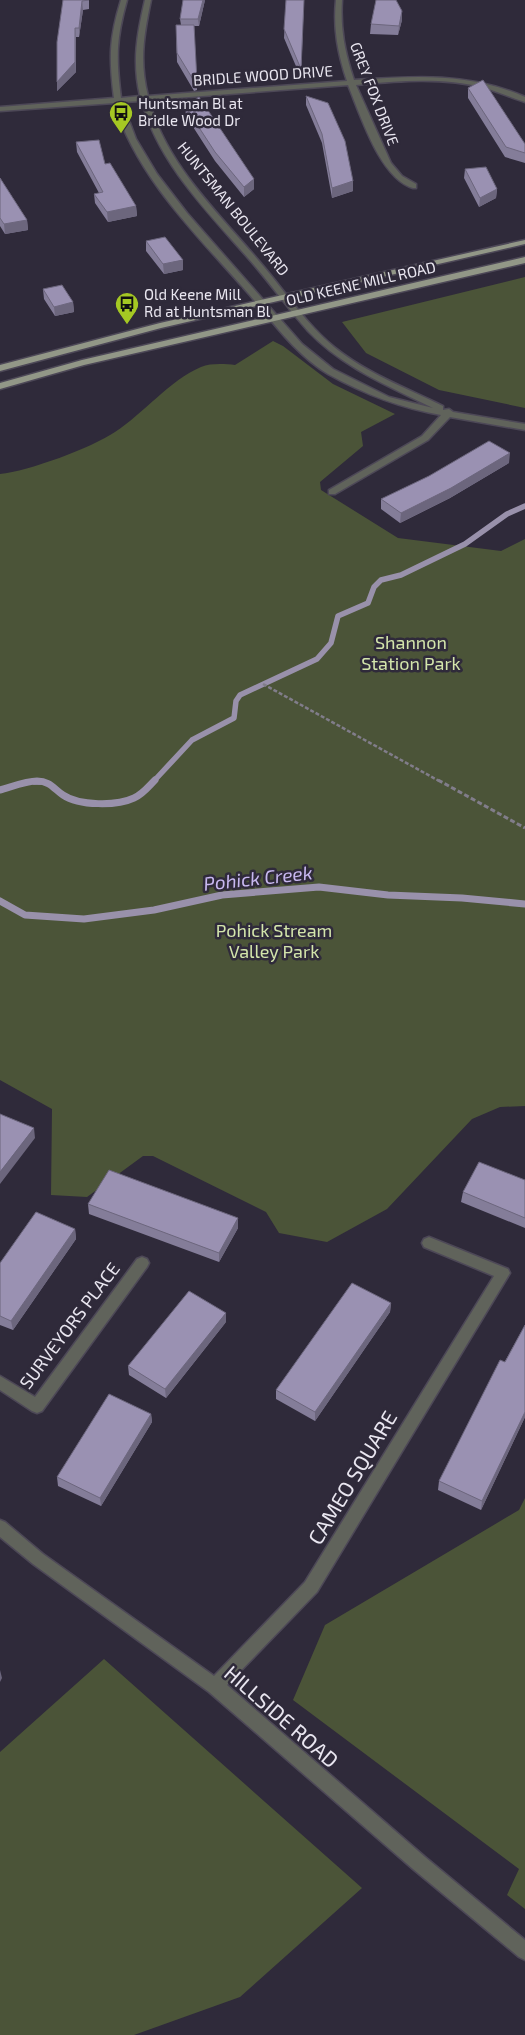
<svg xmlns="http://www.w3.org/2000/svg" width="525" height="2035" viewBox="0 0 525 2035" font-family="'Exo 2',sans-serif">
	<rect width="100%" height="100%" fill="#2f2a3a"/>
	<path fill="#4b5438" d="M525 277V408L439 390 366 353 342 322Z
		M273 341 283 346 333 384 395 414 361 432 363 446 320 482 321 490 398 538 501 551 525 539V1106L500 1107 472 1119 387 1209 327 1242 279 1233 266 1212 153 1156H143L87 1197 51 1195 52 1109 0 1080V474C29 471 91 448 115 432 143 414 170 380 201 367 211 363 225 364 235 365Z
		M525 1498V1909L507 1895 519 1869 293 1700 325 1625 519 1510Z
		M104 1659 362 1888 240 1997 134 2035H0V1752Z"/>
	<g fill="none" stroke-linecap="round" stroke-linejoin="round">
		<path stroke="#9991ab" stroke-width="5.5" d="M34 782H40
			M153 782 192 740 234 718 236 701 240 695 317 659 331 643 338 616 368 603 374 587 381 580 401 575 465 544 507 514 525 506"/>
		<path stroke="#9991ab" stroke-width="7" d="M0 790C11 787 26 781 37 781 50 781 54 789 63 795 79 806 117 806 134 798 143 794 148 787 155 780
			M0 901 25 915 84 919 154 910 222 895 319 887 388 895 462 898 525 904"/>
		<g stroke="#4d4857" stroke-width="3">
			<path id="minor" d="M121 0H127C116 39 116 58 121 98L140 96C132 62 137 34 145 0H151C144 34 139 61 148 96L347 81C338 54 333 29 336 0H342C340 29 345 53 354 80 414 76 468 72 525 97V102C512 98 499 92 485 88 442 77 399 81 356 85L391 163 402 176 416 184V188H413C380 178 361 116 348 85L149 100C166 166 222 216 264 267 287 294 306 324 334 347 366 373 406 388 443 406V410L449 409 453 412 525 424V430L450 417 428 440 335 494H329V490L422 436 441 415C401 408 364 394 328 374 296 355 272 321 248 293 198 236 137 178 114 103L0 111V107L114 98C109 58 109 39 121 0ZM142 101C158 165 213 217 255 266 273 287 289 310 308 331 343 368 389 386 433 408L389 397 333 369 302 344 187 213 157 174 136 139 122 102Z
				M429 1237 508 1269 510 1273 317 1592 227 1685 425 1857 525 1940V1960L519 1957 413 1869 209 1692 33 1564 0 1537V1520L5 1522 43 1554 214 1676 305 1582 494 1276 424 1247 422 1243 424 1239Z
				M142 1257 147 1259 149 1263 147 1267 42 1411 37 1413 32 1411 0 1390V1376L35 1397 137 1259Z"/>
		</g>
		<g stroke="#4d4857" stroke-width="3">
			<path id="major" d="M525 240V244L161 328 0 371V365L160 323Z
				M525 257V263L84 365 0 389V383L82 360Z"/>
		</g>
		<path stroke="#817d8a" stroke-width="2.5" stroke-dasharray="4 2" stroke-linecap="butt" d="M263 684 441 782"/>
		<path stroke="#817d8a" stroke-width="3" stroke-dasharray="5 2.5" stroke-linecap="butt" d="M438 780 525 828"/>
		<use href="#minor" fill="#60635b" fill-rule="evenodd"/>
		<use href="#major" fill="#929787" fill-rule="evenodd"/>
	</g>
	<path fill="#847d99" d="M63 0H89V9L83 10 79 37H76V72L57 91Z
		M205 0 199 26H194L197 90 194 91 177 62 176 25H181L180 19Z
		M286 0H304L301 78 284 38Z
		M402 20 398 35 370 34 371 24Z
		M468 88 525 144V163L505 157 468 98Z
		M306 96 353 191 332 198 322 143 306 105Z
		M185 106 254 189 244 197 215 161 186 116Z
		M76 142 105 164 136 206 137 216 108 222 95 203 94 194 99 193 77 152Z
		M465 169 497 189 496 198 479 207 464 178Z
		M0 178 27 220 28 230 5 234 0 226Z
		M146 241 183 270 164 274 146 251Z
		M43 289 73 302 74 312 55 316 44 299Z
		M509 463 450 498 400 523 381 509V499Z
		M525 1180V1228L461 1202 463 1192Z
		M88 1204 238 1228 219 1262 89 1214Z
		M75 1229 76 1239 13 1330 0 1325V1263Z
		M391 1303 390 1312 315 1421 276 1399V1390Z
		M226 1322 166 1398 129 1375 128 1366Z
		M525 1325V1417L481 1510 438 1490 439 1481Z
		M151 1414 152 1422 101 1506 58 1486 57 1477Z"/>
	<path fill="#6c667d" d="M203 0H205L199 26 198 19Z
		M82 1 83 10 79 37V28Z
		M402 11V20L398 35 399 26Z
		M75 28 76 72 57 91V82Z
		M254 179V189L244 197V187Z
		M353 181V191L332 198V188Z
		M497 189 496 198 479 207 480 198Z
		M136 206 137 216 108 222 107 212Z
		M27 220 28 230 5 234 4 224Z
		M183 260V270L164 274 163 264Z
		M73 302 74 312 55 316 54 307Z
		M510 453 509 463 450 498 400 523 401 513Z
		M34 1128 35 1138 0 1184V1172Z
		M238 1218V1228L219 1262V1253Z
		M75 1229 76 1239 13 1330 11 1321Z
		M391 1303 390 1312 315 1421V1412Z
		M226 1313V1322L166 1398 165 1389Z
		M525 1412V1417L481 1510 482 1501Z
		M151 1414 152 1422 101 1506 100 1498Z
		M0 1670 2 1678 0 1682Z"/>
	<path fill="#9a91b2" stroke="#6c667d" d="M63 0H89L82 1 79 28H75V62L57 82V42Z
		M183 0H203L198 19H180Z
		M286 0H304L301 69 284 29Z
		M376 0H396L402 11 399 26 371 24Z
		M176 25H194L197 81H194L177 53Z
		M483 80 525 144V153L506 147 468 88Z
		M306 96 328 103 345 141 353 181 332 188 322 134Z
		M199 97 254 179 244 187 215 152 185 106Z
		M99 140 105 164 110 163 136 206 107 212 94 194 103 192 76 142Z
		M486 167 497 189 480 198 465 169Z
		M0 178 27 220 4 224 0 218Z
		M165 237 183 260 163 264 146 241Z
		M62 285 73 302 54 307 43 289Z
		M489 441 510 453 451 488 401 513 381 499 429 476Z
		M0 1114 34 1128 0 1172Z
		M479 1162 525 1180V1218L463 1192Z
		M109 1170 238 1218 219 1253 88 1204Z
		M36 1212 75 1229 11 1321 0 1316V1263Z
		M352 1283 391 1303 315 1412 276 1390Z
		M189 1291 226 1313 165 1389 128 1366Z
		M525 1325V1412L482 1501 439 1481 500 1360 505 1362Z
		M109 1394 151 1414 100 1498 57 1477Z"/>
	<defs>
		<g id="bus-pin" transform="scale(1.25)"><path d="M0 17L-7.5 6A9.5 9.5 0 1 1 7.5 6Z" fill="#a5c823" stroke="#2f2a3a"/><path d="M-5-6H5V4H4V6H2V4H-2V6H-4V4H-5ZM-3.5-4V0h7V-4ZM-3.5 1.2v1.5H-2V1.2ZM2 1.2v1.5H3.5V1.2Z" fill="#111"/></g>
	</defs>
	<g fill-rule="evenodd">
		<use href="#bus-pin" x="121" y="113"/>
		<use href="#bus-pin" x="127" y="304"/>
	</g>
	<g text-anchor="middle" stroke-width="5" stroke-linejoin="round" paint-order="stroke">
		<g font-size="15" fill="#e9e6f0" stroke="#2f2a3a">
			<text transform="translate(263 76) rotate(-4)" y="5">BRIDLE WOOD DRIVE</text>
			<text transform="translate(374 94) rotate(69)" y="5">GREY FOX DRIVE</text>
			<text transform="translate(233 209) rotate(51)" y="5">HUNTSMAN BOULEVARD</text>
			<text transform="translate(361 284) rotate(-13)" y="5">OLD KEENE MILL ROAD</text>
		</g>
		<g font-size="15" fill="#e9e6f0" stroke="#2f2a3a" text-anchor="start">
			<text x="138" y="109">Huntsman Bl at<tspan x="138" dy="17">Bridle Wood Dr</tspan></text>
			<text x="144" y="300">Old Keene Mill<tspan x="144" dy="17">Rd at Huntsman Bl</tspan></text>
		</g>
		<g font-size="18" fill="#d3e5ab" stroke="#2f2a3a">
			<text x="411" y="649">Shannon<tspan x="411" dy="21">Station Park</tspan></text>
			<text x="274" y="937">Pohick Stream<tspan x="274" dy="21">Valley Park</tspan></text>
		</g>
		<g font-size="18" fill="#e9e6f0" stroke="#2f2a3a">
			<text transform="translate(70 1326) rotate(-53)" y="6">SURVEYORS PLACE</text>
		</g>
		<g font-size="19" font-style="italic" fill="#c8b8f0" stroke="#2f2a3a">
			<text transform="translate(258 878) rotate(-6)" y="7">Pohick Creek</text>
		</g>
		<g font-size="21" fill="#e9e6f0" stroke="#2f2a3a">
			<text transform="translate(353 1478) rotate(-59)" y="7">CAMEO SQUARE</text>
			<text transform="translate(281 1717) rotate(41)" y="7">HILLSIDE ROAD</text>
		</g>
	</g>
</svg>
